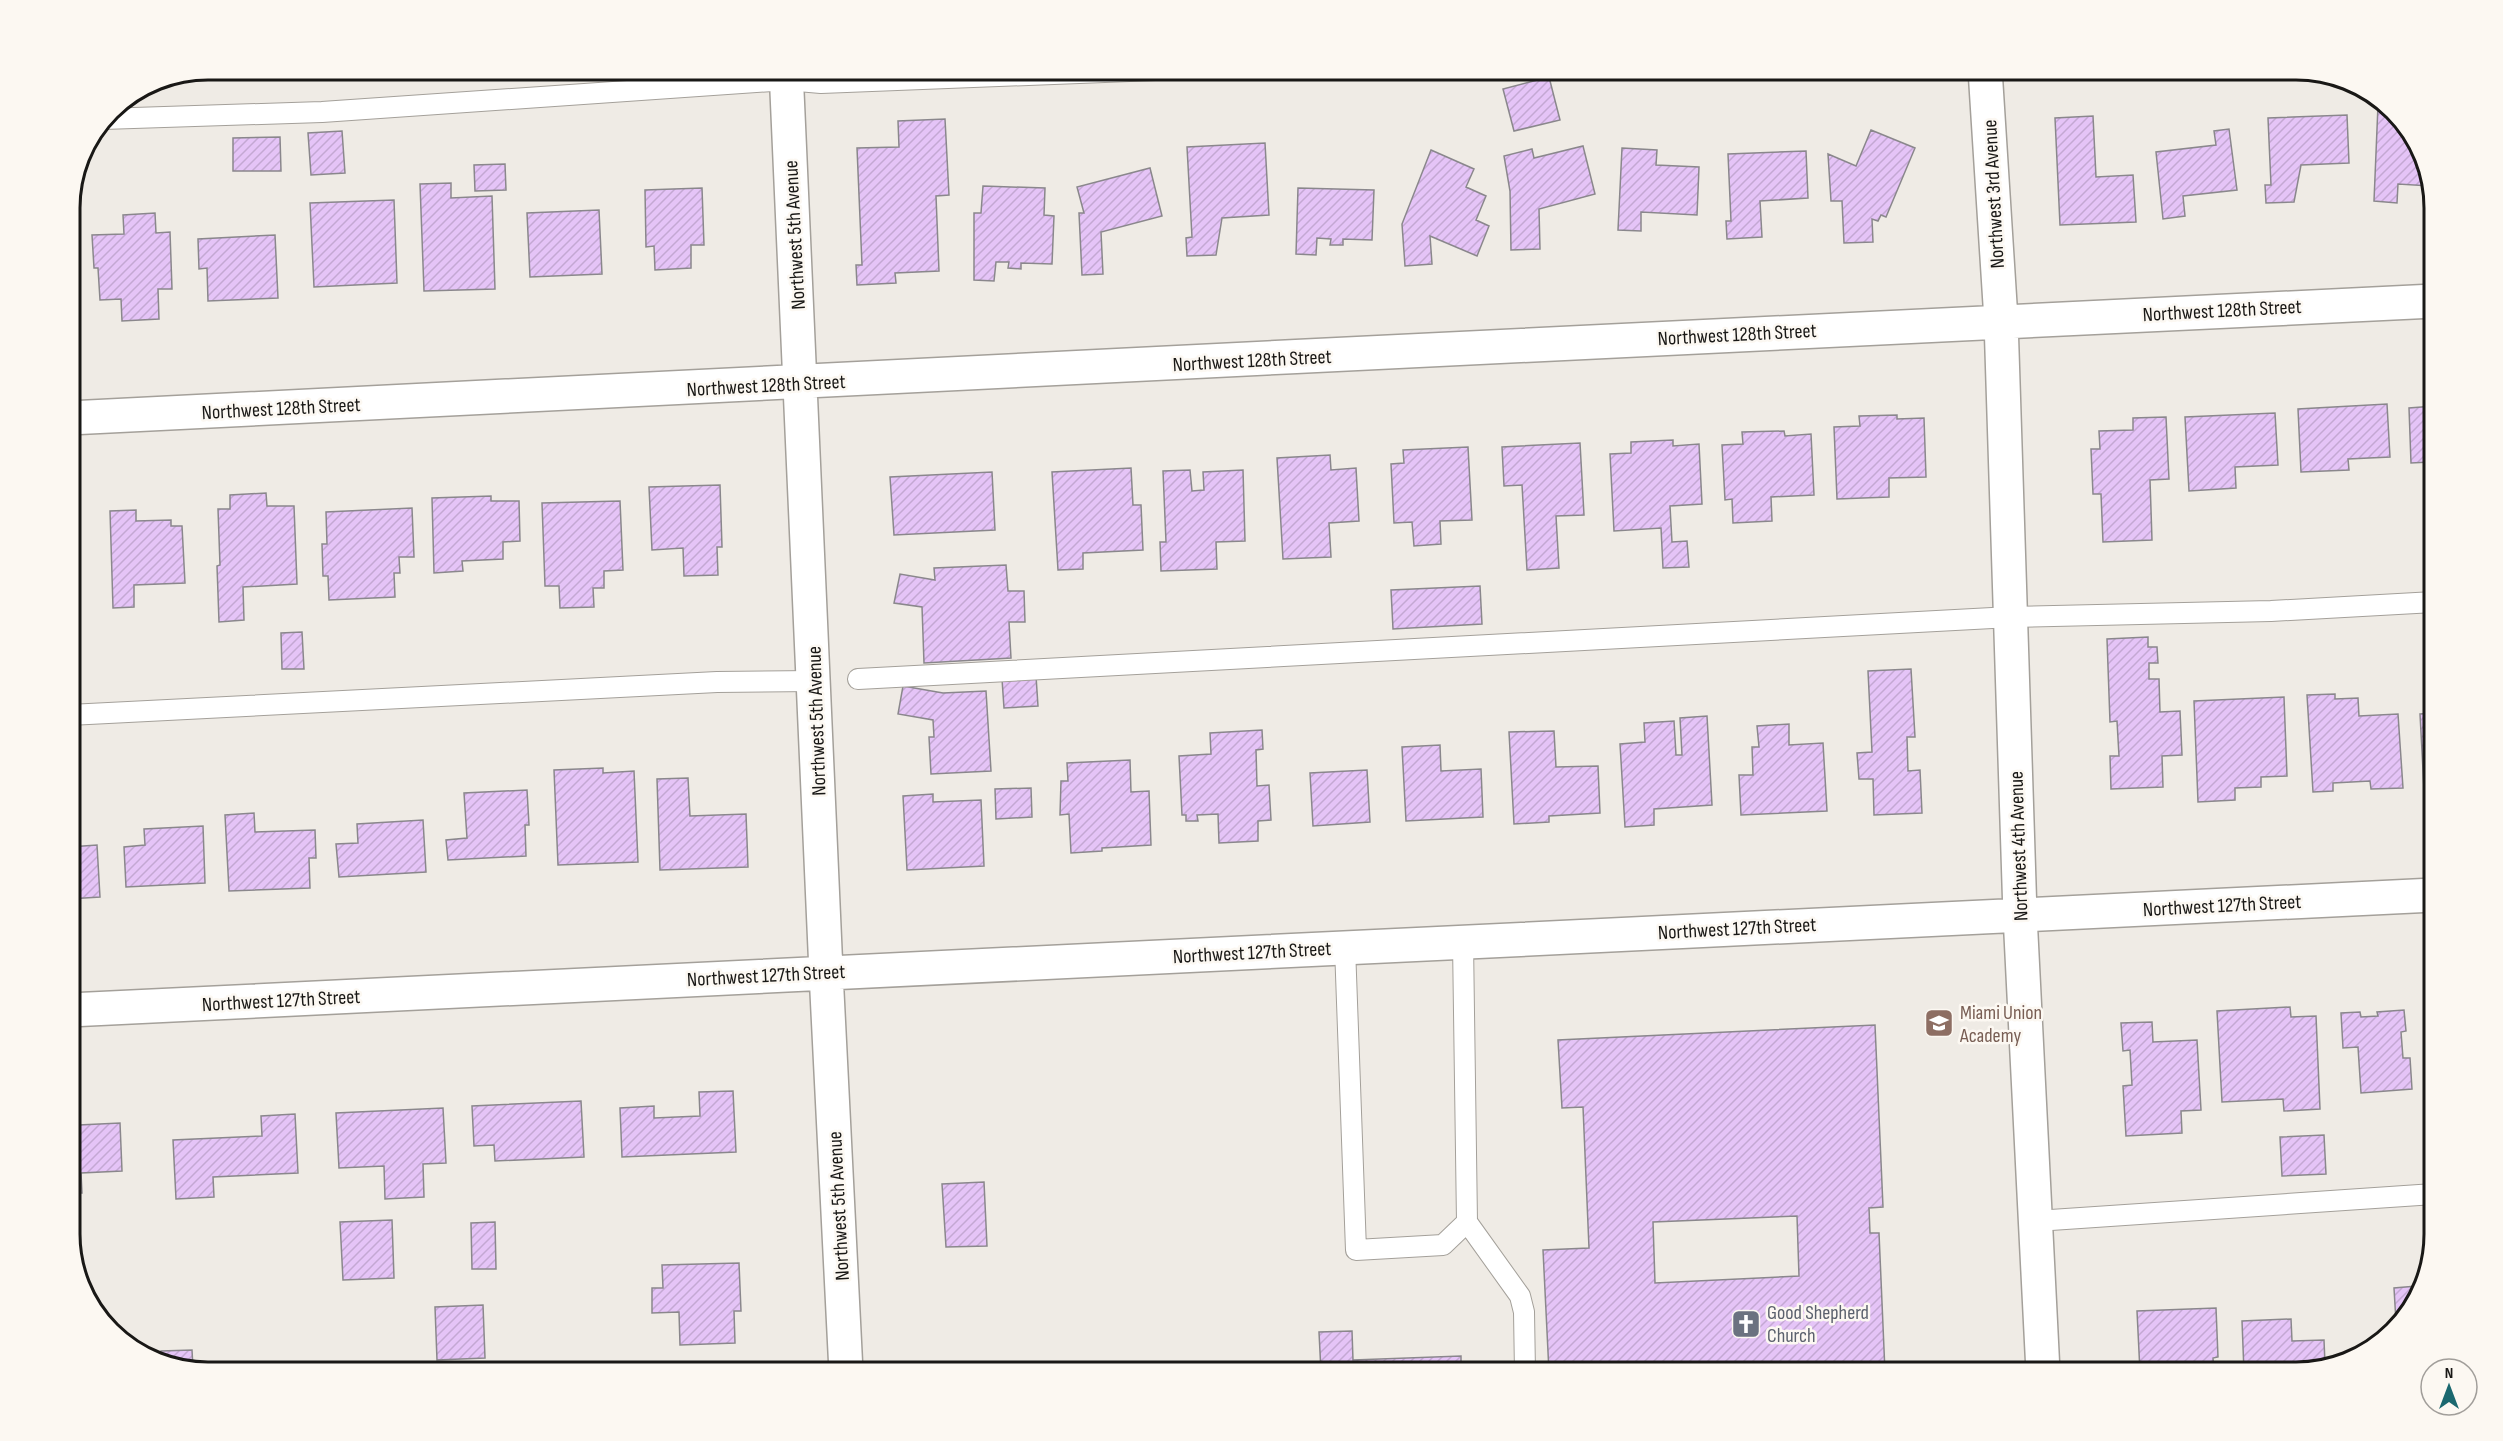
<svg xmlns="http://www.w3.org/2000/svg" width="2503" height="1441" viewBox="0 0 2503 1441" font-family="'Sofia Sans Condensed',sans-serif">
	<defs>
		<pattern id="building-hatch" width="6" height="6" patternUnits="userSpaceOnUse" patternTransform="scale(1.5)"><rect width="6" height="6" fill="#e5c4f7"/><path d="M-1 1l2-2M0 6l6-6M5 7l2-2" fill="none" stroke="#c4a8d3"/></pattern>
	</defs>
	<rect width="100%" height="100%" fill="#efebe5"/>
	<path fill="url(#building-hatch)" stroke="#8a878c" stroke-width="1.5" fill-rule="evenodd" d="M1549 77 1560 120 1514 131 1503 89Z
		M2378 105H2382L2415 138 2430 186 2398 184 2397 203 2374 201Z
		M2347 115 2349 163 2301 165 2294 202 2266 203 2265 185H2271L2268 118Z
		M2093 116 2096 177 2133 175 2136 222 2060 225 2055 118Z
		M945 119 949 195 936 196 939 271 895 273 896 283 857 285 856 265H862L857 148 899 147 898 121Z
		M2229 129 2237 190 2183 196 2185 216 2163 219 2156 152 2216 145 2214 131Z
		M1871 130 1915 148 1886 217 1881 215 1878 221 1872 219 1873 242 1844 243 1842 201H1831L1828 154 1856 166Z
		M342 131 345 173 311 175 308 133Z
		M280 137 281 171H233V138Z
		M1265 143 1269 215 1222 218 1216 255 1187 256 1186 238 1192 237 1187 147Z
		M1583 146 1595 194 1539 209 1540 249 1511 250 1510 191 1504 156 1532 149 1534 158Z
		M1622 148 1657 150 1656 165 1699 167 1697 215 1641 212V231L1618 230Z
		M1431 150 1474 169 1466 187 1486 196 1476 220 1489 226 1477 256 1430 236 1432 264 1405 266 1402 224Z
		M1806 151 1808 198 1760 201 1762 237 1727 239 1726 221H1731L1728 154Z
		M505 164 506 190 475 191 474 165Z
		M1150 168 1162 216 1101 232 1103 274 1082 275 1079 213H1084L1077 187Z
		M451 183V198L492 196 495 289 424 291 420 184Z
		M983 186 1045 188 1044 215 1054 216 1052 264 1021 263V269L1008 268 1009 262H996L994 281 974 280V213H981Z
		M702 188 704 245H691V268L655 270 654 246 646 247 645 190Z
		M1298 188 1374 190 1372 240 1343 239V245H1330L1331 239 1317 238 1316 255 1296 254Z
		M394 200 397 283 314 287 310 203Z
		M599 210 602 274 530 277 527 213Z
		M155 213 156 233 170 232 172 289H158L159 319 122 321 121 299 100 300 98 268H94L92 235 124 234 123 215Z
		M275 235 278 298 208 301 207 268 199 269 198 239Z
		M69 253H72L74 310H69Z
		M2387 404 2390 457 2348 459 2349 470 2301 472 2298 409Z
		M2434 406V478H2431L2430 462 2411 463 2409 408Z
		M2275 413 2278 465 2235 467 2236 488 2189 491 2185 417Z
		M1897 415V419L1924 418 1926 477 1889 478V497L1837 499 1834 427 1860 426 1859 416Z
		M2166 417 2169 479 2150 480 2152 540 2103 542 2101 494H2093L2091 449H2100L2099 431 2133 430V418Z
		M1784 431 1785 436 1811 434 1814 495 1771 497 1772 521 1733 523 1732 499 1725 500 1722 445 1743 444 1742 432Z
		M1673 440V446L1699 444 1702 504 1670 506 1672 542 1687 541 1689 567 1663 568 1661 528 1614 531 1610 454 1631 453V442Z
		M1580 443 1584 515 1556 516 1559 568 1527 570 1522 485 1504 486 1502 447Z
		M1468 447 1472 520 1440 521 1441 544 1414 546 1412 522 1394 523 1391 464 1404 463 1403 450Z
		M1330 455 1331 470 1356 468 1359 521 1329 523 1331 557 1283 559 1277 458Z
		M1131 468 1133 505H1141L1143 550 1083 553V569L1058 570 1052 472Z
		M1190 470 1192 491 1204 490 1203 472 1243 470 1245 541 1216 542 1217 569 1161 571 1160 542H1166L1163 471Z
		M992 472 995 530 894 535 890 477Z
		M720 485 722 547H717L718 575 684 576 683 548 652 550 649 487Z
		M266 493 267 506H294L297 584 243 587 244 620 219 622 217 566 220 565 218 509H230V495Z
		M491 496V501H519L520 541 503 542V559L462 561 463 571 434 573 432 498Z
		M620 501 623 570 604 571V588H593L594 607 560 608 559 586H545L542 503Z
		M412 508 414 557H399L400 573H394L395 597 329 600 328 576H323L322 544H327L326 512Z
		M136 510V521L171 520V526H182L185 583 134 585V607L113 608 110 511Z
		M69 516H75L78 578 69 579Z
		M1006 565 1008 591H1024L1025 622H1009L1011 658 924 663 922 607 894 603 900 574 935 580 934 568Z
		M1480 586 1482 624 1393 629 1391 590Z
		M302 632 304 669H282L281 633Z
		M2148 637V647H2157L2158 663H2149V679H2159L2160 712 2180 711 2182 755 2162 756 2163 787 2111 789 2110 756H2119L2117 721 2110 722 2107 639Z
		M1911 669 1915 737H1907L1908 771 1920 770 1922 813 1874 815 1873 779H1859L1857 753 1872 752 1868 671Z
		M1036 676 1038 706 1004 708 1002 679Z
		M903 686 943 693 986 691 991 771 931 774 929 737H934L933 720 898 714Z
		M2335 694V699L2358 698 2359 716 2398 714 2403 788 2371 789 2370 781 2333 783V791L2313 792 2307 695Z
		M2284 697 2287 776 2261 777V787L2235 788V800L2198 802 2194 701Z
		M2434 713V789H2424L2420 714Z
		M1707 716 1712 805 1654 809V825L1625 827 1620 744 1645 742 1644 723 1674 721 1676 755H1682L1680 718Z
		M1789 724V745L1823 743 1827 811 1741 815 1739 775H1753L1752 747H1759L1757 726Z
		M1262 730 1263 749 1256 750 1257 786 1269 785 1271 820 1258 821V841L1219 843 1218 814 1197 815 1198 821H1186V815H1182L1179 756 1211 754 1210 733Z
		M1554 731 1556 767 1598 766 1600 813 1549 816V822L1514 824 1509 732Z
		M1440 745 1441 771 1481 769 1483 817 1406 821 1402 747Z
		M1130 760 1131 792 1149 791 1151 845 1102 848V851L1071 853 1069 814 1060 815 1061 781H1068L1067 763Z
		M603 768V773L634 771 638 862 558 865 554 770Z
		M1367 770 1370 822 1313 826 1310 773Z
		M688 778 690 816 746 814 748 867 660 870 657 779Z
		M1031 788 1032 817 996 819 995 789Z
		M527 790 529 825H525L526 856 448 860 446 840 467 838 464 793Z
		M933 794V802L981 800 984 866 907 870 903 796Z
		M254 813 255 832 315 830 316 858H309L310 888 229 891 225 815Z
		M423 820 426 872 339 877 336 844 358 843 357 824Z
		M203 826 205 883 126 887 124 847 145 845 144 829Z
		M97 845 100 897 69 899V847Z
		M2290 1007 2291 1017 2316 1016 2320 1109 2284 1111 2283 1099 2222 1102 2217 1011Z
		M2404 1010 2406 1031 2401 1032 2403 1058H2410L2412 1089 2361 1093 2358 1047 2343 1048 2341 1013 2360 1012 2361 1017 2378 1016 2377 1012Z
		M2152 1022 2153 1042 2197 1040 2201 1110 2181 1111 2182 1133 2126 1136 2123 1086 2132 1085 2130 1050 2123 1051 2121 1023Z
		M1875 1025 1883 1207 1869 1208 1870 1233H1879L1885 1372H1549L1543 1250 1589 1248 1583 1107 1562 1108 1558 1040ZM1797 1216 1799 1276 1655 1283 1653 1222Z
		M733 1091 736 1152 622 1157 620 1108 654 1106V1118L700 1116 699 1092Z
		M581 1101 584 1157 495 1161 494 1145 474 1146 472 1106Z
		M443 1108 446 1163 423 1164 424 1197 385 1199 384 1166 339 1168 336 1113Z
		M295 1114 298 1173 213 1177 214 1197 176 1199 173 1140 262 1136 261 1116Z
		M120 1123 122 1171 81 1173 82 1193H69V1132H79V1125Z
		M2324 1135 2326 1174 2282 1176 2280 1137Z
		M984 1182 987 1246 946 1247 942 1184Z
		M392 1220 394 1278 343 1280 340 1222Z
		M495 1222 496 1269H472L471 1223Z
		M739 1263 741 1311H734L735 1343 680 1345 679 1312 652 1313V1288H663L662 1265Z
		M2417 1286H2420L2416 1302 2396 1322 2394 1288Z
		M483 1305 485 1358 437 1360 435 1307Z
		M2216 1308 2218 1357 2213 1358 2214 1372H2140L2137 1311Z
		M2291 1319 2292 1341 2324 1340 2325 1364 2296 1372H2244L2242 1321Z
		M1352 1331 1353 1360 1461 1356V1372H1321L1319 1332Z
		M192 1350 193 1368 161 1360V1351Z
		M410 1368 411 1372H367L366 1370Z"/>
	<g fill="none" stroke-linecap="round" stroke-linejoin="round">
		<g stroke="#a4a09a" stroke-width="22">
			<path id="service" d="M103 119 322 112 787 80 821 83 1181 69
				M858 679 2011 617 2271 611 2434 602
				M69 715 717 682 814 681
				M1345 947 1356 1250 1443 1245 1467 1222 1463 942
				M2036 1221 2434 1194
				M1467 1222 1520 1296 1524 1312 1525 1372"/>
		</g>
		<g stroke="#a4a09a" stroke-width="36">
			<path id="minor" d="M786 69 826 972 846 1372
				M1985 69 2001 320 2020 915 2043 1372
				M69 418C858 381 1645 336 2434 301
				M69 1010 2434 895"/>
		</g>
		<use href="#service" stroke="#fff" stroke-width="20"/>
		<use href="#minor" stroke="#fff" stroke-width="33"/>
	</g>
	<defs>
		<g id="school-square" transform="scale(1.5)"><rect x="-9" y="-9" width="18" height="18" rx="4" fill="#8d6e63" stroke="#fcf8f2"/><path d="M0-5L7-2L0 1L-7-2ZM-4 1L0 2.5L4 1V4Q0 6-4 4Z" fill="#fff"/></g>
		<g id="church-square" transform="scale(1.5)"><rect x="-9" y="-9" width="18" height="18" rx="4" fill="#6b7280" stroke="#fcf8f2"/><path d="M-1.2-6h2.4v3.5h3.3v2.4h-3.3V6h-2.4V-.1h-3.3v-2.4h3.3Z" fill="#fff"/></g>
	</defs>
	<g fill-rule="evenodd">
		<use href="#school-square" x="1939" y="1023"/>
		<use href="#church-square" x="1746" y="1324"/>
	</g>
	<g text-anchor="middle" stroke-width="5" stroke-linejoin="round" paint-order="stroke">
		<g font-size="20" fill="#191816" stroke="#fcf8f2">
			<text transform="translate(1993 194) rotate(-93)" y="7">Northwest 3rd Avenue</text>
			<text transform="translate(794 235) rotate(-93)" y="7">Northwest 5th Avenue</text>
			<text transform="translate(2222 310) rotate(-3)" y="7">Northwest 128th Street</text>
			<text transform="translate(1737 334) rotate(-3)" y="7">Northwest 128th Street</text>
			<text transform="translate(1252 360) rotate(-3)" y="7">Northwest 128th Street</text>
			<text transform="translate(766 385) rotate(-3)" y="7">Northwest 128th Street</text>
			<text transform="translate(281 408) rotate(-3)" y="7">Northwest 128th Street</text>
			<text transform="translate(816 721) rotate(-92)" y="7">Northwest 5th Avenue</text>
			<text transform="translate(2018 846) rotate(-92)" y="7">Northwest 4th Avenue</text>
			<text transform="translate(2222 905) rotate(-3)" y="7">Northwest 127th Street</text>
			<text transform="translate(1737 928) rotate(-3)" y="7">Northwest 127th Street</text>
			<text transform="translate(1252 952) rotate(-3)" y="7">Northwest 127th Street</text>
			<text transform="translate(766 975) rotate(-3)" y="7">Northwest 127th Street</text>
			<text transform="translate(281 1000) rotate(-3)" y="7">Northwest 127th Street</text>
			<text transform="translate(838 1206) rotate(-93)" y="7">Northwest 5th Avenue</text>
		</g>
		<g font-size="20" fill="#785e54" stroke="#fcf8f2" text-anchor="start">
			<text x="1960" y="1019">Miami Union<tspan x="1960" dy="23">Academy</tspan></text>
		</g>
		<g font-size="20" fill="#5b616d" stroke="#fcf8f2" text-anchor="start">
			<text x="1767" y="1319">Good Shepherd<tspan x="1767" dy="23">Church</tspan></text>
		</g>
	</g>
	<path d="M0 0H2503V1441H0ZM208 80H2296A128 128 0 0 1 2424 208V1234A128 128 0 0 1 2296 1362H208A128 128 0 0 1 80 1234V208A128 128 0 0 1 208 80Z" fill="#fcf8f2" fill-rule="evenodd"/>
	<path fill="none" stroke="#191816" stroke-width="3" d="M208 80H2296A128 128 0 0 1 2424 208V1234A128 128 0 0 1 2296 1362H208A128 128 0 0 1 80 1234V208A128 128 0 0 1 208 80Z"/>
	<g transform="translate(2449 1387)"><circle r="28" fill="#fcf8f2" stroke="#a19e9a" stroke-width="1.5"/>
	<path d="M0-4.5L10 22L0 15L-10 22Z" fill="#1b686f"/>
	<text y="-9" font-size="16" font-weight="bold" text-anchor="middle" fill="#191816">N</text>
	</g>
</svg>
